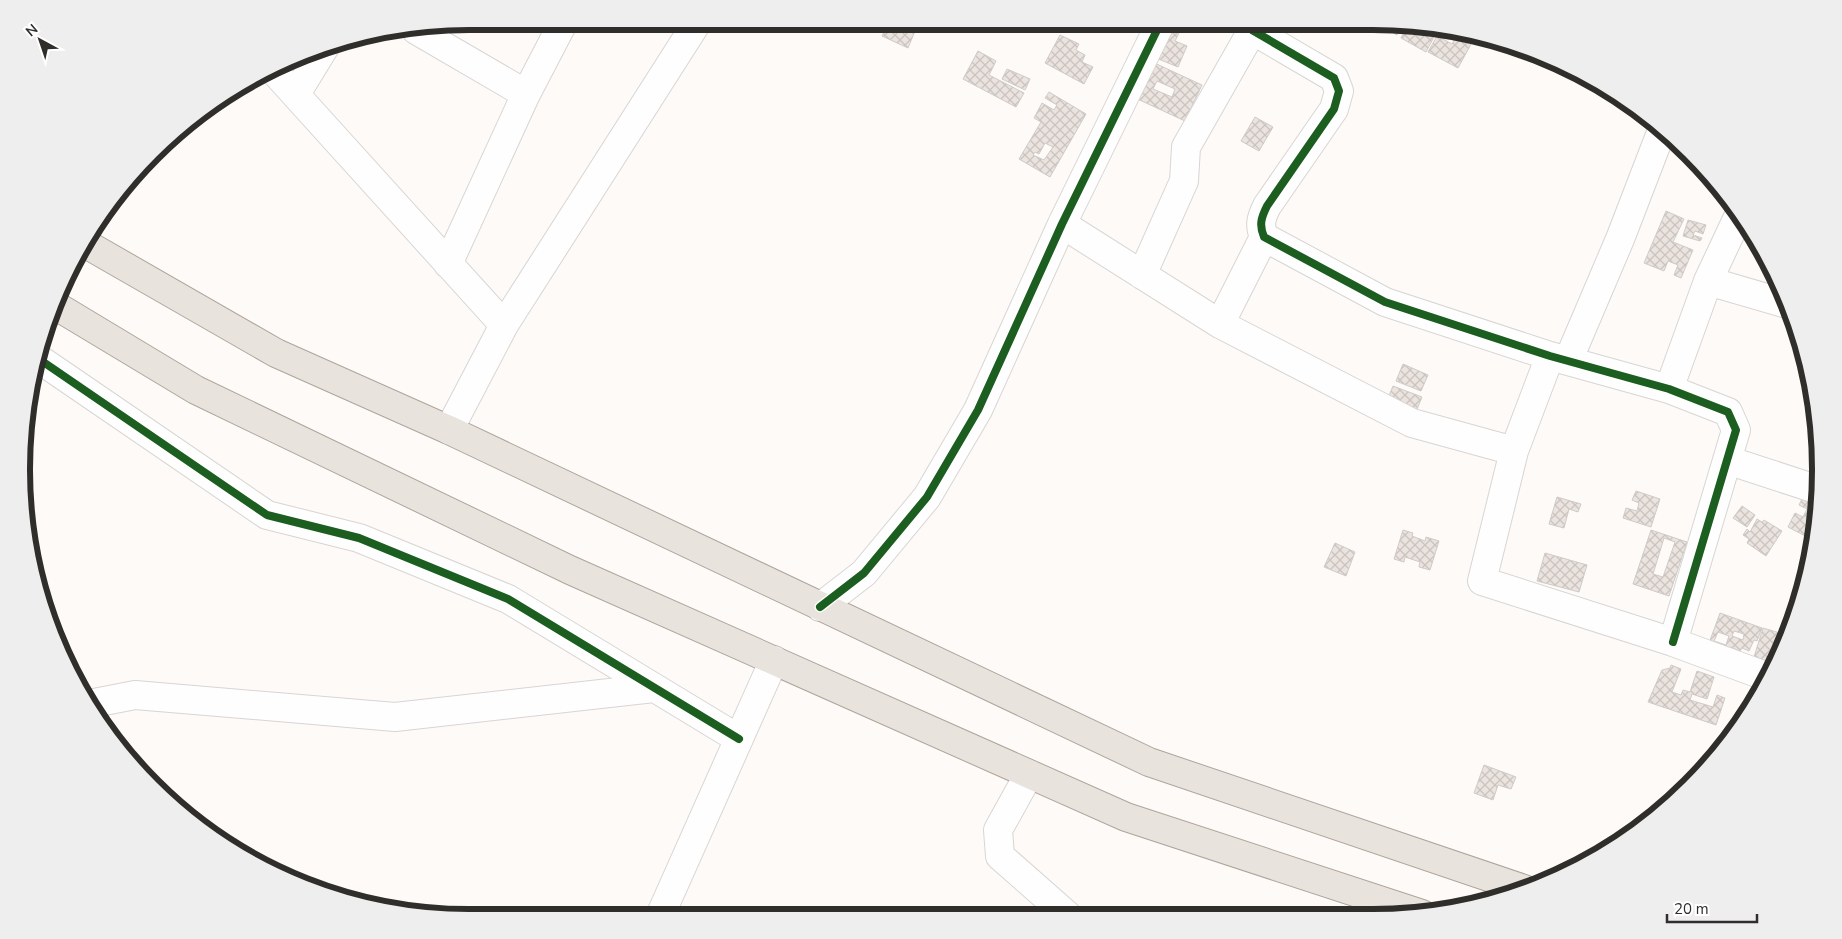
<svg xmlns="http://www.w3.org/2000/svg" width="1842" height="939" viewBox="0 0 1842 939" font-family="'Nunito Sans',sans-serif">
	<defs>
		<pattern id="building-cross-hatch" width="8" height="8" patternUnits="userSpaceOnUse" patternTransform="scale(1.25)"><rect width="8" height="8" fill="#ebe3de"/><path d="M0 0l8 8M0 8l8-8" fill="none" stroke="#cac3bf"/></pattern>
	</defs>
	<rect width="100%" height="100%" fill="#fdfaf8"/>
	<path fill="url(#building-cross-hatch)" stroke="#cecbc9" fill-rule="evenodd" d="M889 22 915 31 908 48 882 36Z
		M1039 22H1063L1058 32Z
		M1164 22 1181 29 1175 41 1187 46 1178 67 1151 56Z
		M1374 22H1402L1404 23 1397 35Z
		M1409 23 1425 26 1424 28 1435 35 1426 52 1401 38Z
		M1459 32 1476 35 1458 68 1428 52 1437 36 1452 44Z
		M1060 35 1079 44 1076 50 1085 55 1082 62 1093 67 1084 84 1045 63Z
		M978 51 996 61 989 75 1024 93 1016 107 963 79Z
		M1148 60 1202 85 1185 121 1131 96ZM1157 81 1175 89 1172 97 1153 89Z
		M1007 69 1030 79 1025 90 1002 79Z
		M1049 92 1086 114 1050 177 1019 159 1041 122 1034 118 1042 103 1054 110 1057 105 1045 98ZM1045 143 1053 147 1044 160 1033 155 1035 152 1039 154Z
		M1255 117 1273 127 1259 151 1241 141Z
		M1666 211 1684 219 1673 242 1693 250 1681 278 1674 275 1678 265 1668 261 1664 271 1644 263Z
		M1688 220 1706 225 1703 234 1695 231 1693 235 1702 238 1700 241 1683 236Z
		M1403 364 1428 375 1421 391 1396 381Z
		M1393 386 1422 397 1415 414 1386 403Z
		M1636 491 1660 499 1651 527 1623 518 1626 508 1637 511 1639 503 1632 500Z
		M1806 491 1820 498 1818 508 1811 505 1809 509 1817 513 1811 539 1788 527 1795 513 1803 517 1807 509 1799 505Z
		M1557 497 1581 504 1578 512 1569 509 1564 528 1549 524Z
		M1742 506 1755 515 1747 527 1733 518Z
		M1757 519 1762 522 1764 520 1782 531 1766 556 1747 543 1749 539 1743 535 1747 529 1750 532Z
		M1403 530 1413 533 1412 536 1425 541 1426 537 1439 541 1430 570 1419 567 1420 562 1405 557 1404 562 1394 559Z
		M1651 530 1687 542 1669 596 1633 584ZM1664 538 1675 542 1663 577 1653 574Z
		M1335 543 1355 552 1346 576 1324 567Z
		M1545 553 1587 565 1579 592 1537 581Z
		M1720 613 1762 628 1757 641 1754 640 1749 651 1742 648 1740 651 1730 647 1729 650 1709 643ZM1734 631 1744 634 1743 640 1732 636ZM1718 632 1729 636 1726 645 1714 641Z
		M1763 628 1787 635 1776 664 1754 657Z
		M1671 665 1681 669 1672 692 1681 695 1683 690 1690 692 1697 671 1714 677 1707 699 1692 694 1690 700 1713 707 1717 695 1725 698 1716 725 1648 702 1662 670 1670 668Z
		M1484 765 1516 777 1511 789 1498 785 1493 800 1474 793Z
		M293 875 323 890 291 879Z"/>
	<g fill="none" stroke-linecap="round" stroke-linejoin="round">
		<g stroke="#d8d5d3" stroke-width="30">
			<path id="street" d="M416 30 526 94
				M1252 30 1334 78 1339 91 1334 109 1267 206C1261 218 1259 225 1264 237L1385 302 1550 356 1669 389 1728 412 1736 430 1673 642
				M275 72 504 325 449 430
				M296 94 326 45
				M1062 224 1220 324 1412 423 1514 451
				M448 264 526 94 564 21
				M1142 275 1184 181 1186 147 1257 22
				M1708 281 1787 304
				M1220 324 1264 237
				M504 325 698 21
				M1550 356 1514 451 1482 581 1673 642 1768 677
				M36 357 267 515 359 538 508 599 739 739
				M1568 361 1620 239 1662 130
				M1669 389 1708 281 1739 215
				M1727 460 1819 490
				M820 607 864 573 927 497 978 410 1062 224 1161 22
				M94 703 135 695 395 717 654 688
				M1029 774 998 830 1000 856 1067 915
				M660 916 774 660"/>
		</g>
		<g stroke="#b0a49a" stroke-width="30">
			<path id="primary" d="M86 244 276 353 449 430 1149 762 1524 889
				M58 307 196 390 570 570 1126 817 1422 914"/>
		</g>
		<use href="#street" stroke="#fffefe" stroke-width="28"/>
		<use href="#primary" stroke="#e9e3de" stroke-width="28"/>
		<g stroke="#fff" stroke-width="11">
			<path id="cycleway" d="M1252 30 1334 78 1339 91 1334 109 1267 206C1261 218 1259 225 1264 237L1385 302 1550 356 1669 389 1728 412 1736 430 1673 642
				M36 357 267 515 359 538 508 599 739 739
				M820 607 864 573 927 497 978 410 1062 224 1161 22"/>
		</g>
		<use href="#cycleway" stroke="#1b5e20" stroke-width="8"/>
	</g>
	<path d="M0 0H1842V939H0ZM469 30H1373A439 439 0 0 1 1812 469V470A439 439 0 0 1 1373 909H469A439 439 0 0 1 30 470V469A439 439 0 0 1 469 30Z" fill="#eee" fill-rule="evenodd"/>
	<path fill="none" stroke="#302e2b" stroke-width="6" d="M469 30H1373A439 439 0 0 1 1812 469V470A439 439 0 0 1 1373 909H469A439 439 0 0 1 30 470V469A439 439 0 0 1 469 30Z"/>
	<g transform="translate(40 40) rotate(320)" stroke="#ffffff" stroke-width="4" paint-order="stroke">
	<path d="M0-4L9 19L0 12L-9 19Z" fill="#302e2b"/>
	<text y="-8" font-size="14" font-weight="bold" text-anchor="middle" fill="#302e2b">N</text>
	</g>
	<path d="M1667 914v8h90v-8" fill="none" stroke="#302e2b" stroke-width="2.5"/>
	<text x="1674" y="914" font-size="15" fill="#302e2b" stroke="#ffffff" stroke-width="4" paint-order="stroke">20 m</text>
</svg>
